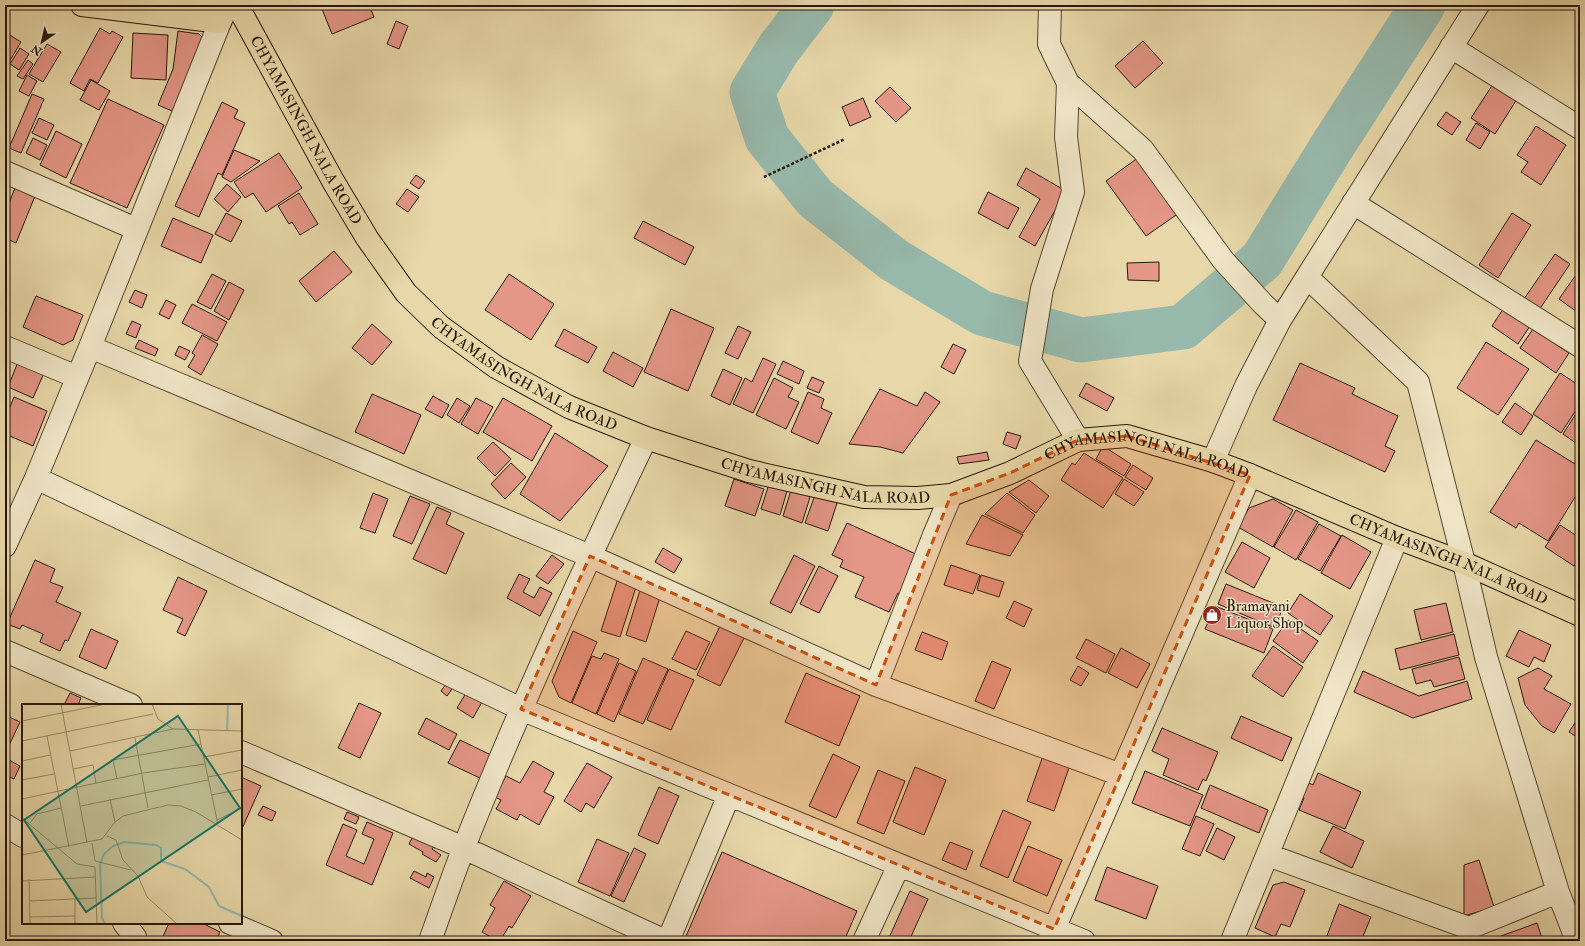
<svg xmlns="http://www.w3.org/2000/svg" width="1585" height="946" viewBox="0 0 1585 946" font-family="'IM FELL Double Pica',serif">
	<rect width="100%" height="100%" fill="#e8d8a9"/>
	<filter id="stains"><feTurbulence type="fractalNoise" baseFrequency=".005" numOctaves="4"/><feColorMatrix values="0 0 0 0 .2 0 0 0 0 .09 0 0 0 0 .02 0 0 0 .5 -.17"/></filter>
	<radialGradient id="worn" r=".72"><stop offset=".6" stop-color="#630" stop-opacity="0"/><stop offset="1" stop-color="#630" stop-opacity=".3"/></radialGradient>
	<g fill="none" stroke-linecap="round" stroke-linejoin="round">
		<path stroke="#97b9ac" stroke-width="45" d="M812 5 779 48 752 92 767 138 815 198 894 260 982 313 1081 340 1183 327 1262 260 1331 148 1423 5"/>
	</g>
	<path fill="#e49687" stroke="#271708" d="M331 5H370H369L374 17 332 34 322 9Z
		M396 21 408 26 399 49 387 44Z
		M100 28 110 34 112 31 123 37 98 83 90 79 84 91 70 83Z
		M178 31 199 34 203 38 177 113 158 105 173 69Z
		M5 32 21 42 9 62 5 59Z
		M133 33 168 35 166 80 131 78Z
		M1143 41 1163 63 1135 88 1115 66Z
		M47 44 61 52 43 82 29 74Z
		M20 48 29 54 19 70 10 64Z
		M28 60 33 64 23 79 17 76Z
		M27 75 37 81 29 96 19 91Z
		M91 80 110 91 99 110 80 100Z
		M1493 84 1517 99 1495 134 1471 118Z
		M890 87 911 108 896 122 875 101Z
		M32 94 44 99 21 153 9 148Z
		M863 98 871 117 850 126 842 107Z
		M108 99 164 125 127 208 70 183Z
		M222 102 238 110 234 118 245 123 222 175 218 173 199 217 175 206Z
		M1446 112 1461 122 1452 135 1437 125Z
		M39 118 54 125 47 140 32 133Z
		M1476 123 1490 132 1480 149 1466 140Z
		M1536 126 1566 145 1541 185 1521 172 1528 162 1517 155Z
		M56 131 82 144 66 178 40 165Z
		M33 138 47 145 40 160 26 153Z
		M234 150 260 161 231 182 222 177Z
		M279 153 302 188 266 212 253 193 245 198 234 182Z
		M1139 157 1179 213 1146 236 1106 181Z
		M1026 168 1066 191 1035 246 1019 237 1040 199 1017 185Z
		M416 175 425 181 419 189 410 183Z
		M227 184 241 197 228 212 214 199Z
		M15 188 35 196 16 243 5 238V213Z
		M407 189 419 197 408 212 396 204Z
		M988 192 1019 208 1008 229 978 213Z
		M299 193 318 224 300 235 292 222 289 224 278 206Z
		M226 213 242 221 231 242 215 234Z
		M1512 213 1531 225 1498 278 1479 265Z
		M173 218 213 235 201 263 161 246Z
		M643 221 694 247 685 265 634 238Z
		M334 251 352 272 316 302 299 281Z
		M1555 254 1570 264 1539 310 1524 299Z
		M1159 262V281L1128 280 1127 263Z
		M1580 269V314L1559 299Z
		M212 274 226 281 211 309 197 302Z
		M509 274 554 304 531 340 485 310Z
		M229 282 244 290 229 320 214 311Z
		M135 290 147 295 142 308 129 302Z
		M36 296 83 315 73 340 63 345 23 327Z
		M166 300 176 305 169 319 159 314Z
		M1507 303 1534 320 1518 344 1492 326Z
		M192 304 227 322 217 341 182 323Z
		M671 309 714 328 688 391 644 372Z
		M132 321 141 325 136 338 126 334Z
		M372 324 392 342 372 365 352 348Z
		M738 326 751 332 738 359 725 353Z
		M1546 327 1562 338 1557 345 1569 353 1556 373 1520 348 1533 329 1541 335Z
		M564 329 597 347 588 363 555 346Z
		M202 335 218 344 201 375 188 367 195 355 192 353Z
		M139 340 158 349 155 356 135 348Z
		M1486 342 1529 369 1498 415 1457 388Z
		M953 344 966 350 954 374 941 367Z
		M179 346 190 351 185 360 175 355Z
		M613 352 643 368 633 387 603 371Z
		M763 358 776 364 753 413 733 404 745 378 752 382Z
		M783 361 804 371 799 384 777 374Z
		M18 362 44 373 33 398 8 387Z
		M1300 363 1355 388 1352 394 1398 416 1385 446 1395 451 1385 472 1273 420Z
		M723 369 742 378 730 405 711 396Z
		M1560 373 1580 386V404L1561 433 1533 414Z
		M812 377 824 382 819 393 807 388Z
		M774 378 793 388 788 397 799 402 786 429 756 415Z
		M1086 383 1114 398 1107 411 1079 396Z
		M880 389 917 406 925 392 940 402 903 453 880 447 849 444Z
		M808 392 824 399 821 408 832 413 818 444 791 432Z
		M372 394 421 415 404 454 355 432Z
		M433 396 449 405 442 418 425 409Z
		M14 397 47 411 33 446 5 434V419Z
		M457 398 470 406 459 423 447 415Z
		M476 398 493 407 478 434 461 424Z
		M503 398 552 426 532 461 483 432Z
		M1515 403 1533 416 1521 435 1502 422Z
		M1579 409 1580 410V446L1563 434Z
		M1007 432 1021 436 1016 449 1003 444Z
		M555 433 608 466 560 521 520 494Z
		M1536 440 1580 467V489L1548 541 1519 523 1516 528 1490 512Z
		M493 442 511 459 495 476 477 458Z
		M1103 446 1131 464 1124 476 1096 459Z
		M987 452 989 460 959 464 957 457Z
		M1084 453 1123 478 1103 508 1061 480 1072 463 1075 465Z
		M511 463 526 477 505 499 491 484Z
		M1133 465 1153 478 1146 490 1125 477Z
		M734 479 764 489 755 516 725 506Z
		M1124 479 1144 492 1134 506 1115 494Z
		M1029 480 1049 496 1036 513 1009 492Z
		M770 481 788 488 780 515 761 509Z
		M792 487 811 494 802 523 783 516Z
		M816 492 838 500 828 531 805 523Z
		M373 493 388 499 375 533 360 528Z
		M1007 493 1035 515 1023 533 985 514Z
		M410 496 430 504 412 544 393 536Z
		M1273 499 1293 510 1273 547 1238 527 1249 508Z
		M437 507 451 513 446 524 464 533 446 574 413 559Z
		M1296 510 1318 522 1296 560 1274 547Z
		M982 515 1023 535 1010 556 966 544Z
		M847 523 918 555 901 594 898 593 889 612 855 597 864 577 840 567 843 560 832 555Z
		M1319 524 1341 536 1320 571 1298 559Z
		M1560 525 1580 538V558L1574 566 1545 547Z
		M1342 535 1371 552 1350 589 1321 573Z
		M1242 542 1270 558 1254 588 1225 572Z
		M663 548 682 559 674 573 655 562Z
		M552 555 564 564 548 584 536 576Z
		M794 555 815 566 791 613 770 603Z
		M35 560 55 569 50 582 63 587 56 602 81 613 68 641 65 640 60 651 40 642 43 634 22 625 20 629 7 624Z
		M951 565 980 575 973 594 944 585Z
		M819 566 838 576 819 613 800 604Z
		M519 574 530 579 523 592 534 598 540 587 552 593 540 616 507 598Z
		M981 575 1004 582 999 597 977 590Z
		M178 577 207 591 185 636 177 632 183 619 163 610Z
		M617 581 636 587 620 637 601 631Z
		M1226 584 1283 607 1275 628 1218 604Z
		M641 587 661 594 646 642 626 635Z
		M1300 594 1333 616 1320 635 1288 613Z
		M1014 601 1032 609 1024 627 1006 618Z
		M1446 603 1453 632 1421 640 1414 610Z
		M1215 606 1273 629 1264 653 1205 629Z
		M1288 620 1318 641 1303 663 1273 641Z
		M720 626 744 638 720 686 697 675Z
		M91 629 118 641 106 669 79 657Z
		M1519 630 1551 645 1544 662 1534 657 1529 667 1506 656Z
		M573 631 597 642 571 703 559 697 552 681Z
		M686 631 710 642 696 670 672 659Z
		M922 632 948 642 942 660 915 650Z
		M1454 634 1459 655 1400 670 1395 649Z
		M1086 639 1115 654 1106 673 1076 658Z
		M1273 646 1303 667 1283 697 1252 676Z
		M1121 648 1150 664 1137 688 1108 673Z
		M604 653 619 659 596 714 572 703 592 656 601 659Z
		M1459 657 1465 679 1434 687 1431 680 1416 684 1412 669Z
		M643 658 668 669 643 724 619 714Z
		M992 661 1011 669 994 709 975 701Z
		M619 663 636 671 614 722 597 714Z
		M1078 666 1089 673 1081 686 1070 680Z
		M1538 668 1552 676 1544 689 1571 704 1554 733 1542 726 1525 705 1518 678Z
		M669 669 694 680 671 730 647 720Z
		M1363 671 1419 696 1467 681 1472 699 1413 718 1354 692Z
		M806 673 860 696 839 746 785 722Z
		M446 684 452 689 447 696 441 691Z
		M70 693 81 698 78 705H64Z
		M466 693 482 702 473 718 457 708Z
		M359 703 381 713 360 758 338 748Z
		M5 715 20 722 5 754Z
		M1580 715V739L1569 732Z
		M1241 716 1292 738 1282 761 1231 738Z
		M426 718 457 734 449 750 418 734Z
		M1162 728 1218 752 1206 781 1203 779 1198 790 1163 775 1169 759 1152 751Z
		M460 740 493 756 482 779 448 763Z
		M1044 753 1071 762 1054 811 1027 801Z
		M833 754 860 767 836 818 809 806Z
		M9 760 20 766 14 779 5 775V770Z
		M533 761 554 773 544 792 554 797 539 825 520 814 517 820 496 809 501 800 495 797 506 776 520 783Z
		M587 763 612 777 594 808 586 803 581 812 564 801Z
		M915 767 946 780 924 835 893 822Z
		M878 770 905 781 884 834 857 823Z
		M1145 771 1203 795 1190 826 1132 803Z
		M1318 773 1361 792 1345 829 1299 810 1304 798 1299 796 1305 781 1313 785Z
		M241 777 261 786 241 831Z
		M1210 785 1268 810 1259 833 1201 808Z
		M659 787 679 796 658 844 638 835Z
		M263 806 276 812 272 821 258 815Z
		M1003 810 1031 822 1008 878 980 866Z
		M347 812 359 817 356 824 344 819Z
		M1196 816 1214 824 1200 856 1182 849Z
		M367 822 393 833 372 885 326 865 343 824 357 830 346 856 364 864 374 839 362 834Z
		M1333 826 1364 841 1352 868 1320 852Z
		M1217 828 1235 837 1224 860 1206 851Z
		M414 834 434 846 432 849 441 855 436 862 422 854 423 852 409 844Z
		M597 839 629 853 610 896 578 882Z
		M950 842 973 851 966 870 942 860Z
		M1028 846 1062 860 1047 896 1013 881Z
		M634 848 646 854 624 902 611 896Z
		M722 852 857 911 844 941H684Z
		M1479 860 1494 907 1464 916V865Z
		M1107 867 1158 886 1146 919 1095 900Z
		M414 871 426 877 427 873 434 877 429 888 410 878Z
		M504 881 531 896 512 928 509 926 500 941H498L482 932 495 908 490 905Z
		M1284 882 1305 890 1290 927 1281 924 1275 937 1255 928 1273 885Z
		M910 891 928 899 909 941H891L888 940Z
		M1339 904 1371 917 1361 941H1325Z
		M169 923H202L220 932 216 941H161Z
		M1537 923 1543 941H1503L1501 936Z"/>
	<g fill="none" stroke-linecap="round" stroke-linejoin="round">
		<g stroke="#574730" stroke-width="24">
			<path id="minor" d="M1050 5 1049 44 1068 83 1066 137 1073 192 1042 289 1030 361 1078 440
				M1478 5 1307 277 1418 382 1464 563 1486 657 1558 892 1577 941
				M1451 47 1580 128
				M1068 83 1143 150 1223 260 1263 304 1280 320
				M5 172 136 229
				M1353 203 1580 346
				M5 347 77 377
				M90 347 590 556 876 685 1121 775
				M1213 461 1246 386 1280 320 1307 277
				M36 478 521 709 1084 941
				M5 546 36 478 90 347 220 22
				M5 651 131 705
				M876 685 934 535 951 495
				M241 752 464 848 665 941
				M5 825 23 836
				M1268 855 1469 928 1558 892
				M124 923 135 937 136 941
				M230 923 272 941
				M430 941C441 910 452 878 464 847 519 708 582 573 646 438
				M668 941 729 795
				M864 941 899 865
				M1049 941 1250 475
				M1232 941 1397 538"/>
		</g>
		<g stroke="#271708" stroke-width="24">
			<g id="major">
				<path d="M82 5 220 22 228 5"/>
				<path id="s1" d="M237 5 333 181 367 238 406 293 441 327 496 367 569 407 646 438 749 471 864 497 918 498 951 495 1010 473 1078 440 1127 436 1213 461 1250 475 1397 538 1464 563 1580 615"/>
			</g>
		</g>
		<path stroke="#271708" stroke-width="2.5" stroke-dasharray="3 2" stroke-linecap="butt" d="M764 177 845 139"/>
		<use href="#minor" stroke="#f0e6c7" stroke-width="22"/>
		<use href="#major" stroke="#e8d8a9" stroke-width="22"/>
	</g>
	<path fill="#cb4f0b" fill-opacity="0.2" stroke="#cb4f0b" stroke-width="3" stroke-dasharray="8 5" stroke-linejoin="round" d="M1127 436 1250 475 1054 929 521 709 590 556 876 685 951 495 1010 473 1078 440Z"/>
	<defs>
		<g id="shop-disc" transform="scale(1)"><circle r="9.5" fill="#8f2418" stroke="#f0e6c7"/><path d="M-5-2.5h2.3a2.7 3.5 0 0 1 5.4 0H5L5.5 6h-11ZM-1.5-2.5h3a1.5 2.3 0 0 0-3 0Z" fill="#fff"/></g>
	</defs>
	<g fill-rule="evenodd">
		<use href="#shop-disc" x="1212" y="615"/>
	</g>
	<g text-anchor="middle" stroke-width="3" stroke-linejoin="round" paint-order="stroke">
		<g font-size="15" fill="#271708" stroke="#f0e6c7">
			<text dy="5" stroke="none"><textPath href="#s1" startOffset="143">CHYAMASINGH NALA ROAD</textPath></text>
			<text dy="5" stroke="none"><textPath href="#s1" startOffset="479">CHYAMASINGH NALA ROAD</textPath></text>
			<text dy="5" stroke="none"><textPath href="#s1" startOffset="1139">CHYAMASINGH NALA ROAD</textPath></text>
			<text dy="5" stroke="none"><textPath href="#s1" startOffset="803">CHYAMASINGH NALA ROAD</textPath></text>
			<text dy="5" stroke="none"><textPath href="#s1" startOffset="1463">CHYAMASINGH NALA ROAD</textPath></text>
		</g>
		<g font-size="15" fill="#271708" stroke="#f0e6c7" text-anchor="start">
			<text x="1226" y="611">Bramayani<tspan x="1226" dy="17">Liquor Shop</tspan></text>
		</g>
	</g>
	<g transform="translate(22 704)">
		<rect width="220" height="220" fill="#e8d8a9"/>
		<path fill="none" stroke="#97b9ac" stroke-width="2" d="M205 27 206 0M83 220 80 214 78 161 82 150 91 142 102 138 134 141 139 144V157L163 165 187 183 197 202 220 212"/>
		<path fill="none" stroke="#9b8b69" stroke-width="1" d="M39 0 65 139M130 0 136 15 151 25 220 27M0 17 84 0M176 26 195 116M25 32 47 143M113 34 126 104M0 37 131 10M48 47 151 25M182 53 220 46M0 57 28 51M51 65 71 61 74 79M186 73 220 66M95 75 91 56 179 40M0 76 32 70M189 91 220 85M0 95 121 69 183 60M88 95 93 118M59 102 186 76M0 114 55 160 73 163 75 220M8 119 15 110 39 104M195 120V116L220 104M85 132 94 136 101 156 116 172 125 193 155 220M70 139 73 157M0 151 80 135 93 118 101 112 146 101 159 102 174 108 220 136M73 157 109 166M7 175 8 220M0 177 73 173M53 195V220M7 197 74 194M8 213 53 212"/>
		<path fill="#0f766e" fill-opacity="0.15" stroke="#0f766e" stroke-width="2" d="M156 12 218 104 64 208 2 116Z"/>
		<rect width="220" height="220" fill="none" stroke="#271708" stroke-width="2"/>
	</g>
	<rect width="1585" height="946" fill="none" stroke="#e8d8a9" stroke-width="20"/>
	<rect x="6" y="6" width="1573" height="934" fill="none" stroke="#271708" stroke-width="2"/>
	<rect x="10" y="10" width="1565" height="926" fill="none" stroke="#271708"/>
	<g transform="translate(42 42) rotate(214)" stroke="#f0e6c7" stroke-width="3" paint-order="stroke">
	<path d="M0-3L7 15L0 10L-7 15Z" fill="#271708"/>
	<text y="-6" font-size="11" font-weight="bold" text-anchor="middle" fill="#271708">N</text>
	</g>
	<rect width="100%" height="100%" filter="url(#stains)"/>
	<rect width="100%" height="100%" fill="url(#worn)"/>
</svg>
